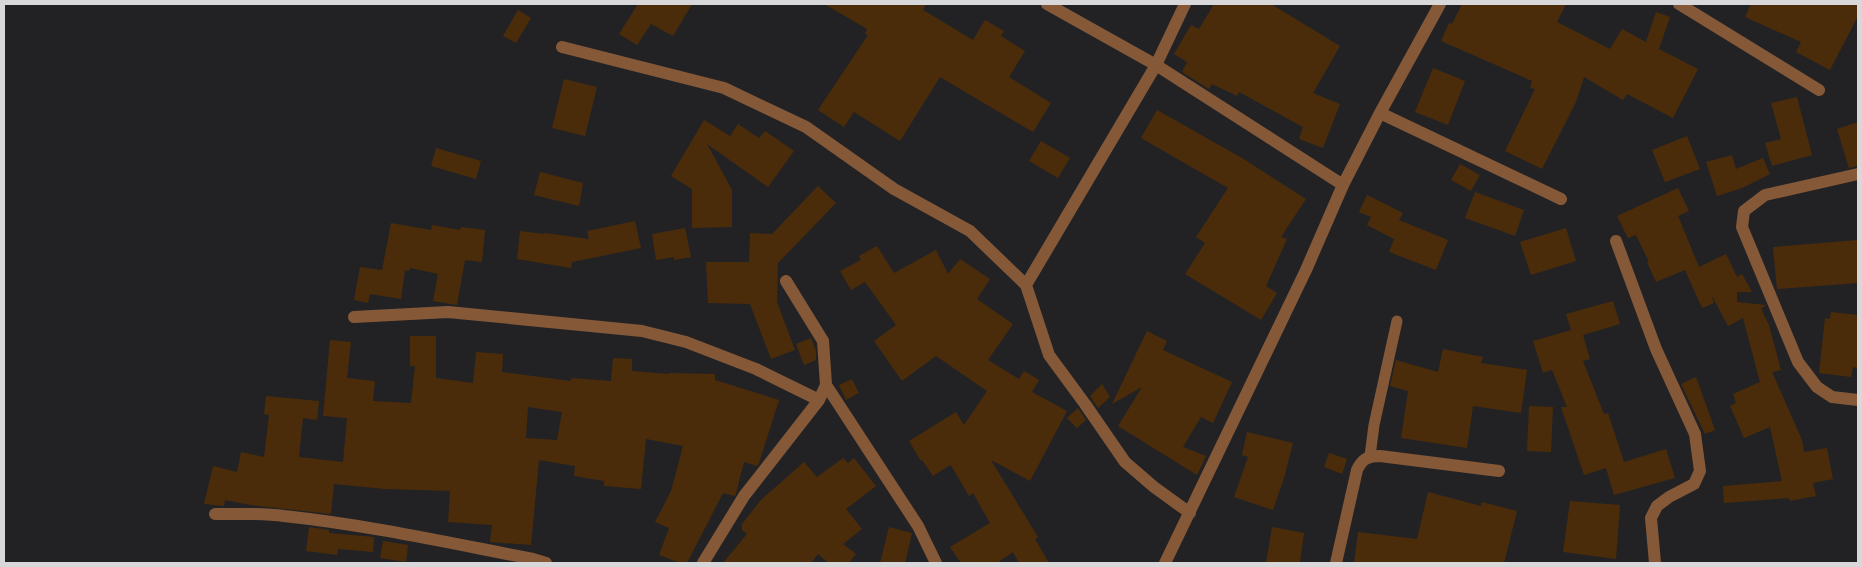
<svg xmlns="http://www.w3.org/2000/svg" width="1862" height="567" viewBox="0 0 1862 567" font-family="'Sofia Sans Condensed',sans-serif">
	<rect width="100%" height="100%" fill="#222225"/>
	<path fill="#4b2c0a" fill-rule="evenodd" d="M638 4H692L673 36 651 24 637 45 619 34Z
		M824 4H926L923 10 973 40 985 20 1004 31 1001 36 1025 51 1009 77 1051 103 1033 132 940 77 900 141 854 112 844 127 818 110 868 35 865 34 867 29Z
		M1214 4H1271L1340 46 1313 93 1340 104 1323 148 1299 139 1303 127 1239 92 1237 96 1212 84 1209 89 1182 72 1187 62 1174 54 1191 25 1199 29Z
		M1462 4H1566L1557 22 1610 49 1622 29 1646 42 1656 12 1670 17 1659 49 1698 69 1673 118 1627 94 1623 100 1584 77 1576 102 1542 169 1505 151 1535 89 1530 88 1532 81 1441 41 1449 23 1452 24Z
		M1751 4H1858V16L1830 70 1796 52 1801 42 1745 17Z
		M518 10 531 18 516 43 503 36Z
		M1433 68 1465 81 1448 125 1415 112Z
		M564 79 597 87 585 136 552 128Z
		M1797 97 1812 155 1772 166 1765 143 1781 139 1771 103Z
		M1157 110 1242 158 1306 199 1281 237 1287 239 1266 286 1277 293 1261 320 1185 274 1205 243 1196 237 1228 188 1141 138Z
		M704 120 730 136 738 124 759 138 765 131 794 151 768 187 707 144 732 190V227L692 228V189L671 176Z
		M1858 122V166L1849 168 1837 129Z
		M1687 136 1700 169 1665 182 1652 150Z
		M1041 141 1070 158 1058 178 1029 161Z
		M436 148 481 161 476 179 431 166Z
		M1732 155 1736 169 1763 158 1770 174 1742 188 1717 196 1706 162Z
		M1460 164 1480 175 1471 191 1451 180Z
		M540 172 583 183 579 206 534 195Z
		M818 186 836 203 778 263 777 302 795 350 771 359 750 304 708 303 706 262H749L750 233 772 234Z
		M1678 188 1689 211 1678 216 1699 267 1726 254 1737 277 1742 274 1752 292H1737V302L1766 305 1761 309 1769 325 1781 370 1772 372 1802 440 1804 452 1827 448 1833 479 1813 483 1816 496 1790 501 1789 498 1724 503 1723 486 1782 481 1770 427 1744 438 1730 406 1736 403 1733 394 1760 382 1743 318 1728 326 1711 294 1714 303 1702 308 1685 270 1656 282 1647 262H1649L1636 235 1628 238 1617 216Z
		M1475 192 1524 210 1515 236 1465 218Z
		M1367 195 1403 213 1399 220 1448 240 1436 270 1389 252 1394 239 1367 225 1371 217 1359 212Z
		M635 221 641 248 572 262 571 268 517 259 520 231 544 234 545 233 589 239 587 231Z
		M391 223 431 230 432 225 460 230 461 227 485 230 482 262 465 260 457 305 433 301 438 274 410 268 409 271 405 270 401 299 370 294 368 303 354 300 360 267 382 270Z
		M685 228 691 257 674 260V257L656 260 652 234Z
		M1566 228 1576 261 1531 275 1520 242Z
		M1858 240V283L1777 289 1773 247Z
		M877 246 894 273 936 250 948 274 960 259 990 279 977 299 1013 324 988 360 1019 379 1024 371 1039 380 1032 392 1067 411 1030 481 991 460 1038 537 1035 539 1049 563H1019L1013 552 997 563H961L950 547 990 523 973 493 969 496 952 467 950 465 933 476 922 460 921 461 909 441 956 412 964 425 987 391 936 356 902 381 874 341 896 325 865 282 851 290 840 271 861 260 859 256Z
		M1613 301 1620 324 1583 335 1590 359 1583 361 1604 414 1608 413 1624 462 1666 449 1675 478 1614 495 1606 468 1584 475 1561 407H1567L1552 370 1543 373 1533 341 1571 330 1566 314Z
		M1831 312 1858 315V368L1853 367 1851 377 1819 373 1825 318 1830 319Z
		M1147 331 1167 341 1163 350 1232 382 1213 423 1201 417 1183 447 1206 456 1197 475 1118 426 1142 387 1112 404Z
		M410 336H436V378L473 383 476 352 503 354 502 372 571 381V378L611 381 613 358 632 359V371L669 374V373L715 374V380L779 400 759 463 757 466 744 462 736 493 735 496 723 493 687 563H680L659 555 669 528 655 522 671 491 683 446 646 439 641 489 604 486V481L574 476 575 466 539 460 531 545 490 542 492 525 448 522 450 491 385 489 334 484 331 514 250 505 225 500 224 506 204 504 213 466 237 472 241 452 264 457 269 415 264 414 266 396 319 401 317 420 303 418 299 457 343 462 347 418 323 416 330 340 351 342 347 378 375 381 373 401 411 403 415 366H410ZM528 407 562 412 557 440 526 438Z
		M811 338 816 351V360L804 365 796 344Z
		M1443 349 1483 357 1481 363 1527 370 1521 413 1473 406 1467 448 1401 438 1408 391 1390 386 1396 360 1438 372Z
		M1696 377 1715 430 1705 434 1681 384Z
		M852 379 859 393 846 400 839 385Z
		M1102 384 1110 397 1098 408 1090 396Z
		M1529 406 1553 407 1551 452 1527 451Z
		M1078 408 1086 420 1077 428 1067 418Z
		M1247 432 1293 443 1284 478 1273 510 1234 497 1248 457 1242 455Z
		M1329 453 1347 459 1342 474 1324 467Z
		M843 458 848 463 854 458 876 486 846 509 862 529 843 544 856 554 849 563H829L818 554 811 563H723L747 534 742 530V524L761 500 804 462 817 477Z
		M1428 492 1481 506 1482 502 1517 511 1504 563H1354L1358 532 1417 539Z
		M1570 501 1620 505 1616 559 1563 552Z
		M309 527 329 530V533L374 537 373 552 338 549 337 555 306 551Z
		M889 527 912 533 905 563H880Z
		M1272 527 1304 533 1300 563H1266Z
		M383 541 408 545 406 562 380 558Z"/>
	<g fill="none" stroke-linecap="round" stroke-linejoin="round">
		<path stroke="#855938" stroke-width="11" d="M1370 456 1374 425 1397 321"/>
		<path stroke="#855938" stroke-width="12" d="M1047 4 1156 65 1343 185
			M1679 4 1819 90
			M562 47 724 88 806 127 894 189 970 231 1026 285 1049 355 1085 404 1125 462 1154 487 1190 513
			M1380 113 1561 199
			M1858 174 1765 195 1744 211 1742 227 1798 362 1817 387 1832 397 1858 400
			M1616 241 1656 349 1695 434 1700 471 1694 484 1669 497 1657 506 1651 518 1655 563
			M786 281 823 341 826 385 918 526 936 563
			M1026 285 1156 65 1185 4
			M354 317 448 312 642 331 686 342 756 369 819 400 826 385
			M215 514C238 514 261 513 284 516 368 525 450 543 533 559L546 563
			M703 563 744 496 819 400
			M1165 563 1306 270 1343 185 1380 113 1440 4
			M1336 563 1357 470C1362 459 1368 456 1380 456L1499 471"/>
	</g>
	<rect width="1862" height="567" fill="none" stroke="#d8d8da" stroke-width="10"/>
</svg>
